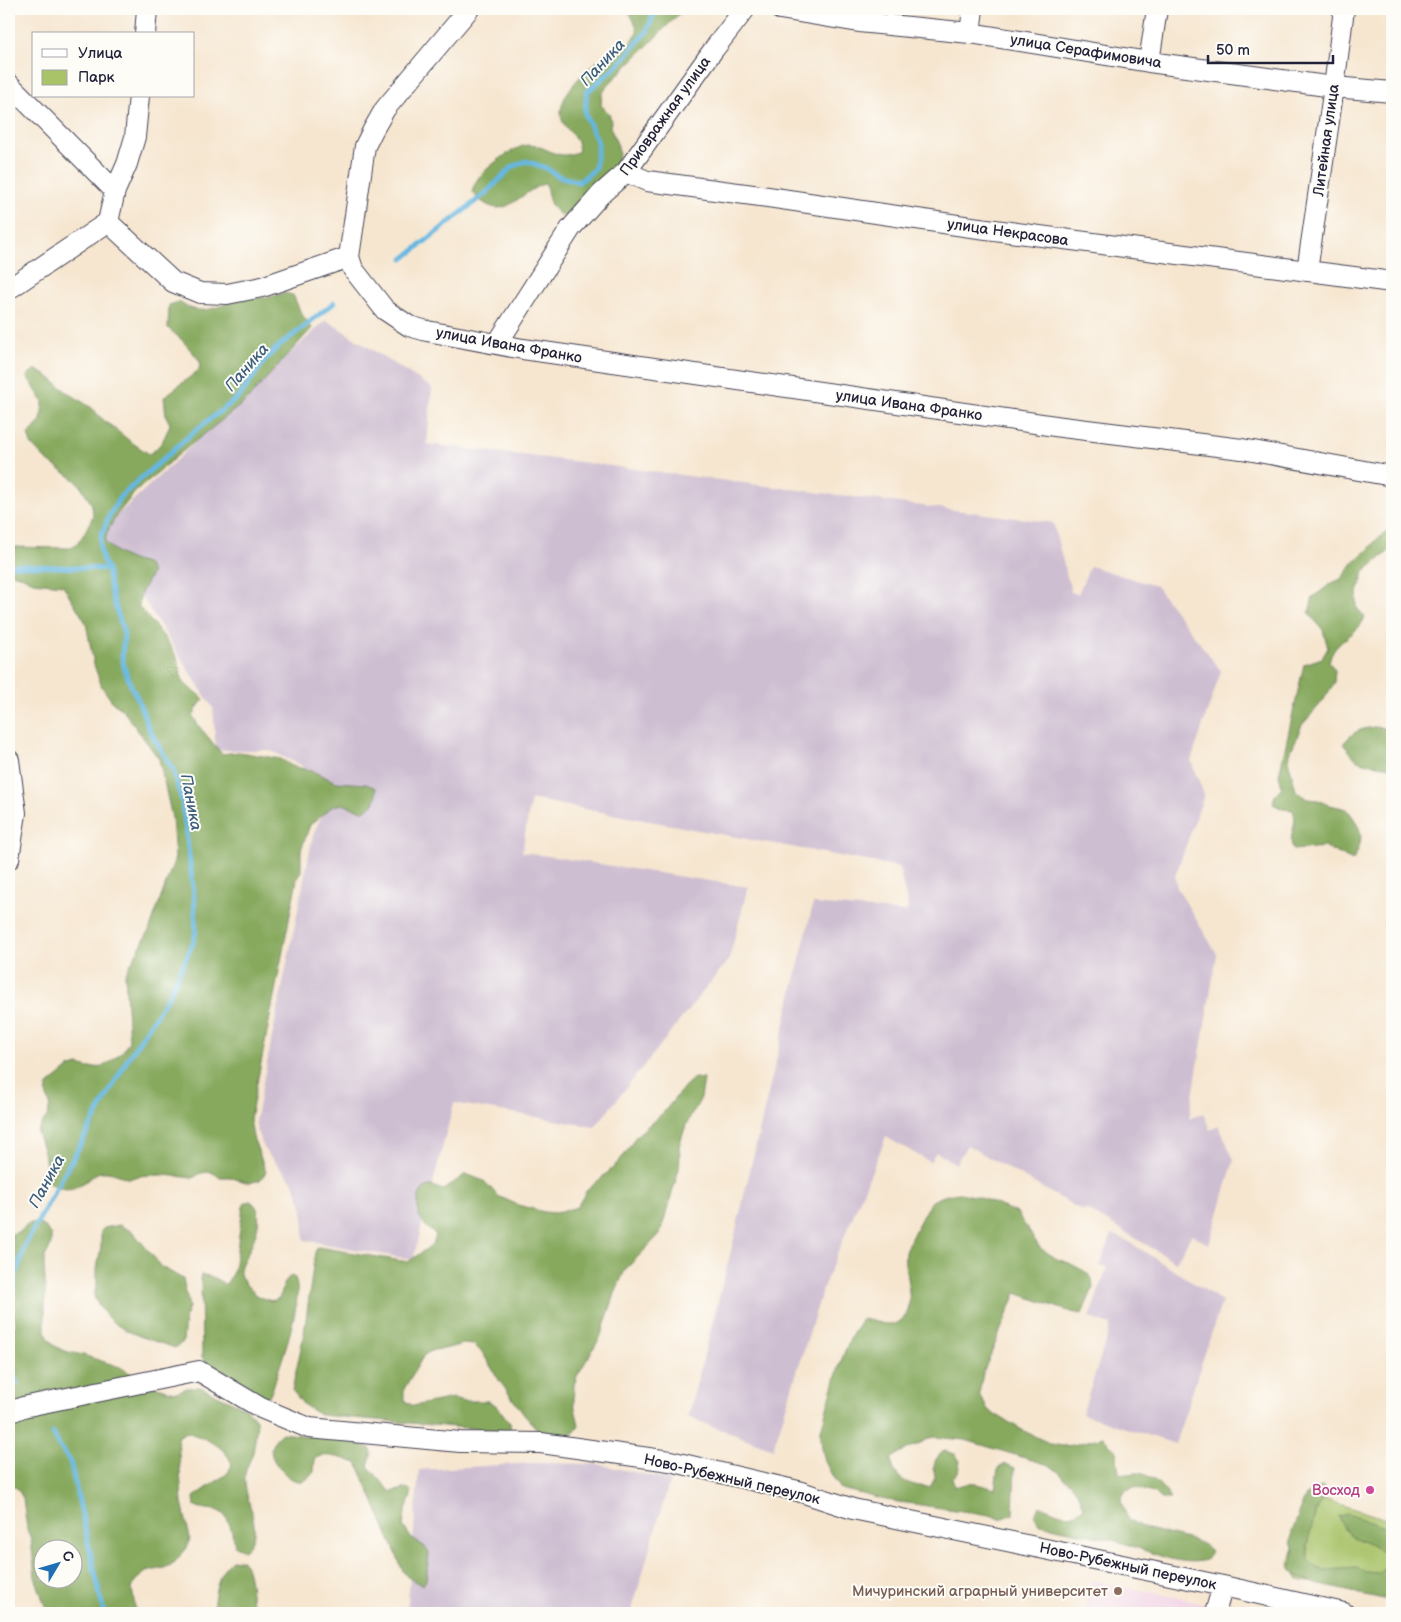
<svg xmlns="http://www.w3.org/2000/svg" width="1401" height="1622" viewBox="0 0 1401 1622" font-family="'Balsamiq Sans',sans-serif">
	<rect width="100%" height="100%" fill="#fdfcf7"/>
	<filter id="ink" filterUnits="userSpaceOnUse"><feTurbulence type="fractalNoise" baseFrequency=".02" numOctaves="2"/><feDisplacementMap in="SourceGraphic" scale="10" xChannelSelector="R" yChannelSelector="G"/><feConvolveMatrix kernelMatrix="1 2 1 2 8 2 1 2 1" color-interpolation-filters="sRGB"/></filter>
	<filter id="wash" filterUnits="userSpaceOnUse"><feTurbulence type="fractalNoise" baseFrequency=".0096" numOctaves="4" result="noise"/><feDisplacementMap in="SourceGraphic" scale="20" xChannelSelector="R" yChannelSelector="G"/><feGaussianBlur stdDeviation="1.12" result="paint"/><feColorMatrix in="noise" values="0 0 0 0 0 0 0 0 0 0 0 0 0 0 0 0 0 1.4 0 .05"/><feComposite in="paint" operator="in"/></filter>
	<g filter="url(#wash)">
		<rect width="100%" height="100%" fill="#f6e6d0"/>
		<path fill="#f1d0e4" d="M1092 1580 1203 1603 1200 1613H1084Z"/>
		<path fill="#cebed1" d="M326 320 432 388 427 444 572 461 1048 522 1053 523 1071 592 1078 594 1090 566 1156 586 1221 671 1191 761 1204 795 1175 876 1177 888 1217 954 1189 1119 1203 1113 1210 1130 1219 1126 1234 1160 1209 1245 1192 1234 1176 1262 1085 1209 1083 1211 967 1145 956 1164 936 1152 930 1162 886 1137 824 1285 773 1449 688 1417 730 1255 813 904 906 912 908 907 899 867 531 799 522 852 748 887 729 959 595 1127 454 1103 413 1260 304 1240 303 1209 294 1183 266 1152 259 1137 255 1122 313 835 328 801 301 765 269 750H216L213 708 145 602 93 538Z
			M1112 1234 1126 1240 1222 1301 1175 1444 1082 1414 1111 1325 1089 1318 1107 1268 1100 1266Z
			M533 1463 597 1464 670 1480 631 1613H407L419 1470Z"/>
		<path fill="#a9c369" stroke="#667252" d="M1308 1494 1392 1521V1598L1298 1580 1289 1565Z"/>
		<path fill="#86a95d" stroke="#54664c" fill-rule="evenodd" d="M628 9H690L680 13 608 85 602 94 601 105 609 113 611 122 610 127 618 146 619 156 611 172 572 214 563 216C549 208 548 198 546 183 515 193 504 228 472 192 474 186 476 180 481 175 490 165 517 144 530 145 551 147 556 162 579 151 578 147 578 143 576 140 571 131 561 125 561 114 560 92 590 65 607 55 619 49 624 53 632 40 634 38 636 36 637 34 639 25 630 17 628 9Z
			M284 293 293 295 301 313 312 328 246 401 178 455 135 492 116 516 107 533 105 542C117 554 130 561 147 564L152 572C146 586 139 590 139 607 151 622 166 637 175 654 180 662 179 672 183 681 187 688 198 693 204 699L197 708 193 716 198 725 222 754 239 752 281 759 292 766 312 771 336 782 366 784 376 788C377 801 374 806 363 811L342 804 333 806 310 825 301 850V871L297 879 250 1119 253 1137 266 1172 260 1180 249 1183 230 1177H220L211 1172 201 1173 193 1178C176 1176 144 1172 129 1179 121 1176 111 1171 102 1172 98 1172 95 1174 92 1177 75 1189 67 1194 48 1182L44 1152 37 1132 42 1123 48 1115 50 1104 46 1094 48 1085 70 1067 79 1065 89 1068 100 1067 109 1063 123 1051 129 1041 125 974 149 931 175 858 172 818 159 759 122 709 113 703 102 687 94 665 86 623 63 585 33 582 21 576 9 572V547L69 548 78 543 84 534 93 516 92 505 81 486 75 480 45 459 31 444 28 435 41 421 43 402 27 376 35 369 49 377 67 392 92 408 100 417 131 442 149 454C162 446 165 437 170 424L166 416 164 397 199 370 200 361 182 340 168 328 169 305 179 302C205 320 219 303 245 298 252 297 259 298 265 298 271 297 278 295 284 293Z
			M1392 528V547L1387 553 1364 572 1357 597V608L1365 617C1357 637 1334 639 1329 662L1335 670 1334 683 1323 701 1302 725 1290 753 1289 763 1296 791 1307 799 1318 800 1326 804 1347 809C1362 829 1366 837 1353 860L1324 847 1293 850C1287 833 1299 827 1293 810L1283 809 1273 804 1275 794 1282 787 1279 775 1304 664 1322 658 1328 648 1323 630 1309 613 1313 597 1332 583 1341 579 1353 563 1369 549 1376 540Z
			M1374 727 1385 728 1392 730V767L1364 763 1356 759 1343 744C1353 732 1359 729 1374 727Z
			M694 1078 704 1079 701 1098 686 1125 679 1146 680 1156 679 1169 660 1234 625 1270 617 1288 600 1338 577 1376 574 1385V1404L579 1425 574 1433 565 1437 556 1436 538 1430 525 1416 499 1380 482 1352 474 1345 463 1344 444 1349 433 1350 424 1355 404 1389V1400L413 1406 453 1398 464 1401H489L497 1406 510 1423 511 1432 320 1415 304 1405 292 1390 304 1334 315 1252 318 1247 408 1262 433 1244 436 1235C430 1230 423 1225 420 1218 415 1208 417 1185 432 1186 435 1187 440 1189 443 1190L466 1174 484 1181 498 1196 518 1205 544 1212 556 1213 577 1207 587 1190 613 1168 626 1153 636 1136 663 1113 685 1086Z
			M960 1193 979 1197 1017 1213 1040 1248 1057 1259 1069 1263 1086 1272 1092 1279 1093 1288 1082 1314 1071 1312 1016 1293 983 1373 979 1394 988 1410 1024 1431 1051 1444 1062 1446 1073 1445 1103 1437 1116 1451 1119 1473C1130 1476 1131 1472 1139 1473 1152 1475 1164 1488 1171 1499H1161L1153 1493 1135 1487 1126 1490 1121 1499C1126 1526 1141 1527 1164 1533 1173 1535 1182 1538 1191 1540 1200 1543 1205 1544 1211 1551L1206 1560C1176 1568 1142 1547 1113 1540 1088 1534 1063 1531 1038 1523L1034 1514 1040 1506C1057 1512 1070 1522 1084 1507L1079 1495 1072 1485 1056 1470 1049 1465 965 1440 933 1437 899 1453 891 1459C894 1480 909 1486 930 1487L935 1478C933 1464 933 1460 944 1451L955 1454 960 1461 958 1472 952 1479 955 1487C972 1481 978 1484 995 1489L998 1468 1006 1464 1015 1468 1013 1514 1000 1519 990 1515 886 1500 841 1489C827 1470 820 1454 821 1430 831 1396 841 1347 862 1319 874 1320 888 1328 899 1322 920 1309 902 1272 905 1253 905 1248 928 1205 931 1202 940 1196 950 1194 960 1193Z
			M250 1201C265 1209 257 1233 251 1246 248 1254 238 1266 240 1274 242 1282 251 1290 257 1295 262 1298 270 1302 275 1300 285 1297 280 1282 291 1276L295 1278C305 1300 279 1366 272 1391L267 1399 239 1388 216 1375 202 1357 201 1275C211 1275 218 1280 226 1285L234 1270 243 1207 245 1203Z
			M36 1222 45 1227 51 1235V1245L45 1257 44 1267 45 1280V1330L49 1339 55 1346 64 1351 83 1355 120 1367 148 1384 166 1390 177 1392 187 1388 200 1387 245 1408 252 1414 257 1422C256 1432 255 1442 253 1452 251 1460 246 1467 245 1474 242 1500 268 1531 244 1550L235 1546C232 1533 230 1513 215 1510 208 1509 202 1509 195 1506L194 1497 228 1473 232 1464C224 1444 204 1438 186 1432L178 1437 182 1503 190 1538 187 1548 173 1564 164 1568 146 1572 136 1580 132 1589 136 1613H50L45 1606 35 1577 31 1539 27 1529 23 1498 17 1488 9 1484V1336L12 1332 16 1324 10 1306 9 1298V1235L21 1231 27 1224ZM42 1550H72V1580H42Z
			M119 1225 133 1232 162 1267 183 1279 189 1307 185 1319 183 1342 175 1348C158 1342 127 1334 113 1322 105 1316 99 1306 94 1297L97 1282V1269L101 1246V1231L104 1228Z
			M282 1433 345 1440 370 1448 372 1453 368 1466 391 1492 407 1488 411 1491V1496L405 1512 403 1526 412 1539 424 1546 429 1553 426 1580 423 1585C406 1578 403 1575 398 1558L357 1463C344 1459 328 1452 315 1458L314 1472C311 1475 307 1481 302 1481 294 1482 289 1477 284 1473 270 1459 265 1446 282 1433Z
			M1324 1486V1495L1315 1515 1307 1545 1309 1560 1317 1568 1326 1570 1357 1568 1366 1572 1380 1573 1388 1565V1555C1369 1540 1345 1542 1339 1516L1348 1514 1392 1530V1601L1316 1584 1297 1576 1291 1569 1294 1551 1291 1542 1292 1532 1306 1495 1315 1489Z
			M232 1560H243C252 1576 250 1595 253 1613H213C214 1595 217 1572 232 1560Z"/>
		<g fill="none" stroke-linecap="round" stroke-linejoin="round">
			<path stroke="#65b7e0" stroke-width="5" d="M403 259 486 193 512 167 526 161 546 168 558 176 579 182 595 169 598 143 585 114 587 92 620 63 647 31 656 9
				M9 565 107 569
				M9 1314 15 1279 25 1245 127 1060 169 995 194 941 196 930 194 894 182 801 173 770 150 731 137 697 132 688 124 667 122 656 124 634 111 592 107 569 102 558 100 547 101 536 109 516 120 497 196 430 240 396 265 360 279 346 334 303
				M9 1367 17 1383
				M53 1433 58 1444 70 1461 104 1613"/>
		</g>
	</g>
	<g filter="url(#ink)">
		<g fill="none" stroke-linecap="round" stroke-linejoin="round">
			<g stroke="#423f51" stroke-width="22">
				<path id="minor" d="M469 9 385 109 373 130 365 146 349 257 353 269 385 310 409 326 427 331 523 349 1062 427 1242 449 1392 476
					M780 9 859 22 970 33 1149 62 1334 87 1392 92
					M970 33 973 9
					M145 34 147 9
					M1149 62 1157 9
					M9 84 115 191
					M626 172 647 181 768 197 964 226 1392 282
					M108 222 115 191 127 164 135 137 139 96
					M1307 271 1334 87 1344 9
					M9 289 108 222 173 282 200 293 227 294 262 287 349 257
					M497 344 571 228 601 194 626 172 714 49 745 9
					M9 760 16 813 9 859
					M9 1413 23 1407 199 1371 261 1408 309 1428 460 1442 541 1443 670 1461 798 1491 853 1509 1223 1586 1344 1613
					M1215 1613 1223 1586"/>
			</g>
			<use href="#minor" stroke="#fff" stroke-width="20"/>
		</g>
	</g>
	<circle fill="#d1479c" stroke="#fdfcf7" stroke-width="2" cx="1370" cy="1490" r="5"/>
	<circle fill="#8d6e63" stroke="#fdfcf7" stroke-width="2" cx="1118" cy="1591" r="5"/>
	<g text-anchor="middle" stroke-width="4" stroke-linejoin="round" paint-order="stroke">
		<g font-size="15" fill="#22223b" stroke="#fdfcf7">
			<text transform="translate(1086 51) rotate(9)" y="5">улица Серафимовича</text>
			<text transform="translate(665 116) rotate(-54)" y="5">Приовражная улица</text>
			<text transform="translate(1326 140) rotate(-82)" y="5">Литейная улица</text>
			<text transform="translate(1008 232) rotate(8)" y="5">улица Некрасова</text>
			<text transform="translate(509 345) rotate(10)" y="5">улица Ивана Франко</text>
			<text transform="translate(909 405) rotate(8)" y="5">улица Ивана Франко</text>
			<text transform="translate(732 1479) rotate(13)" y="5">Ново-Рубежный переулок</text>
			<text transform="translate(1128 1566) rotate(12)" y="5">Ново-Рубежный переулок</text>
		</g>
		<g font-size="15" fill="#b23c85" stroke="#fdfcf7" text-anchor="end">
			<text x="1360" y="1495">Восход</text>
		</g>
		<g font-size="15" fill="#785e54" stroke="#fdfcf7" text-anchor="end">
			<text x="1108" y="1596">Мичуринский аграрный университет</text>
		</g>
		<g font-size="16" font-style="italic" fill="#3d5e7d" stroke="#fdfcf7">
			<text transform="translate(602 62) rotate(-47)" y="6">Паника</text>
			<text transform="translate(246 367) rotate(-49)" y="6">Паника</text>
			<text transform="translate(192 802) rotate(79)" y="6">Паника</text>
			<text transform="translate(46 1181) rotate(-61)" y="6">Паника</text>
		</g>
	</g>
	<rect width="1401" height="1622" fill="none" stroke="#fdfcf7" stroke-width="30"/>
	<rect x="32" y="32" width="162" height="65" fill="#fdfcf7" stroke="#a5a5ac"/>
	<rect x="42" y="49" width="25" height="8" fill="#ffffff" stroke="#a5a5ac"/>
	<text x="78" y="58" font-size="15" fill="#22223b">Улица</text>
	<rect x="42" y="70" width="25" height="15" fill="#a9c369" stroke="#a5a5ac"/>
	<text x="78" y="82" font-size="15" fill="#22223b">Парк</text>
	<g transform="translate(58 1564) rotate(52)"><circle r="24" fill="#fdfcf7" stroke="#a5a5ac"/>
	<path d="M0-4L9 19L0 12L-9 19Z" fill="#1f6fb2"/>
	<text y="-8" font-size="14" font-weight="bold" text-anchor="middle" fill="#22223b">С</text>
	</g>
	<path d="M1208 55v8h125v-8" fill="none" stroke="#22223b" stroke-width="2.5"/>
	<text x="1216" y="55" font-size="15" fill="#22223b" stroke="#fdfcf7" stroke-width="4" paint-order="stroke">50 m</text>
</svg>
